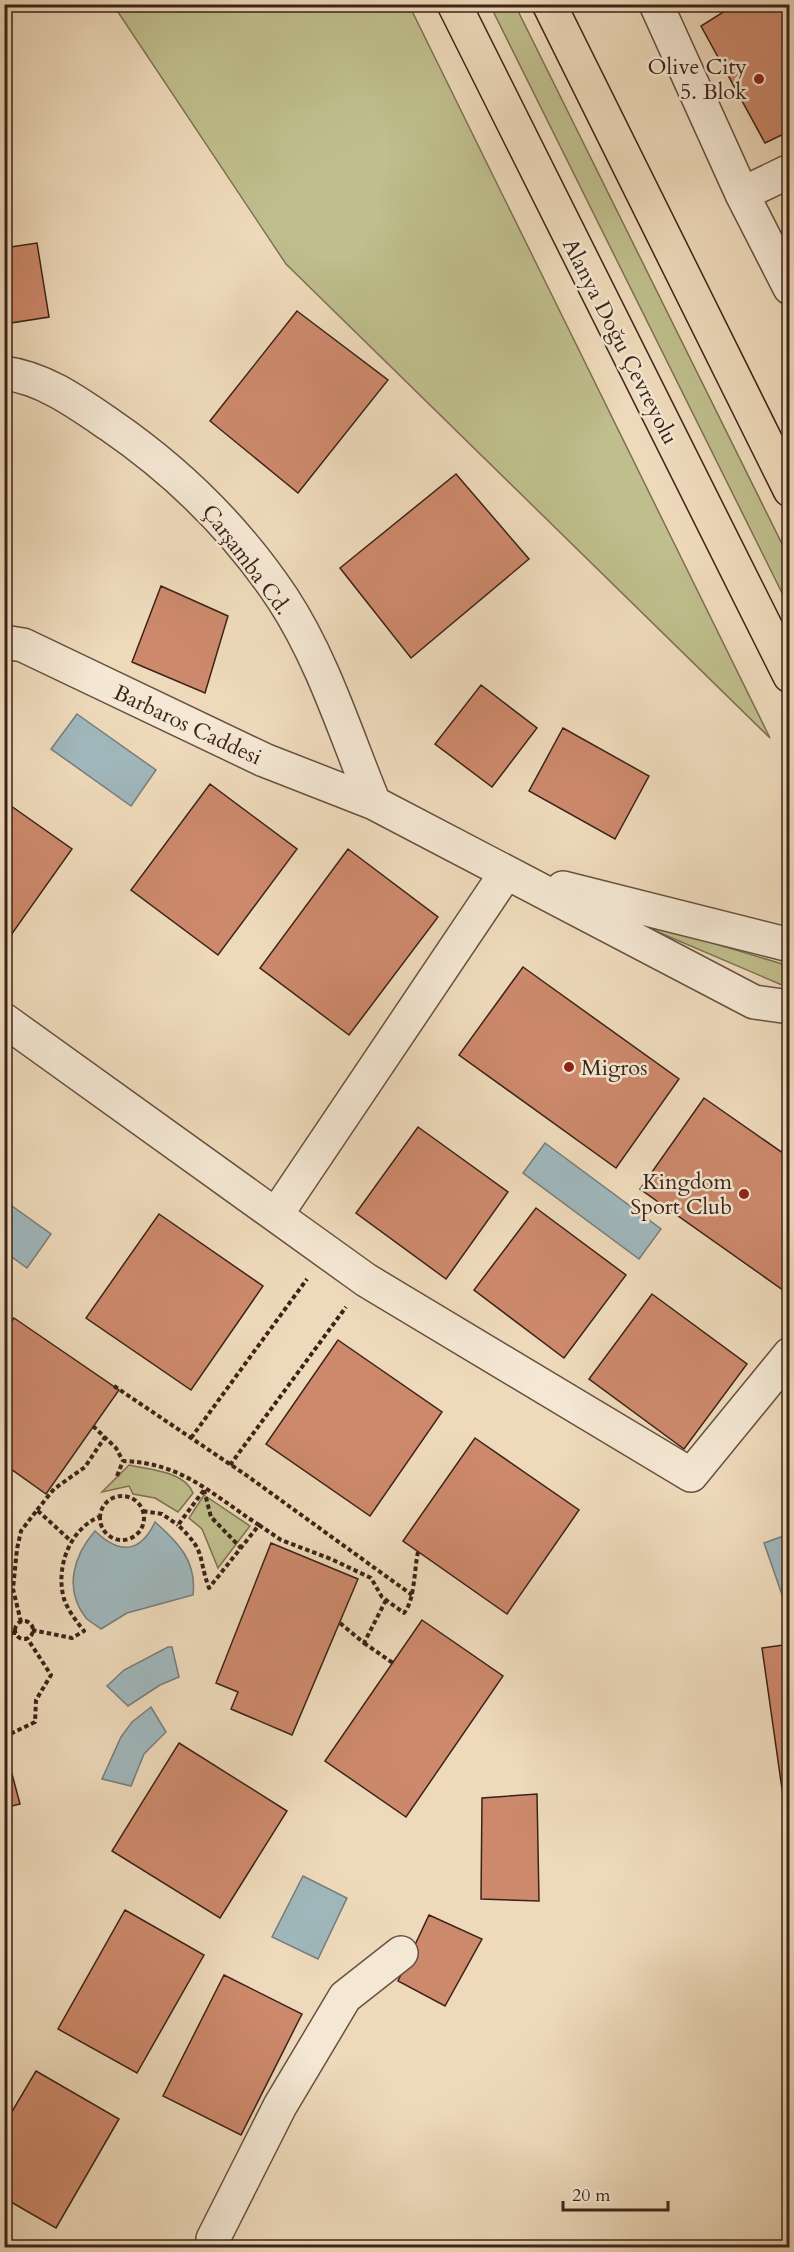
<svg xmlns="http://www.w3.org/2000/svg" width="794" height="2252" viewBox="0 0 794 2252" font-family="Cardo,serif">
	<rect width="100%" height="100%" fill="#eedabb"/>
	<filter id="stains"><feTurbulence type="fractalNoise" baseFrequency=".00333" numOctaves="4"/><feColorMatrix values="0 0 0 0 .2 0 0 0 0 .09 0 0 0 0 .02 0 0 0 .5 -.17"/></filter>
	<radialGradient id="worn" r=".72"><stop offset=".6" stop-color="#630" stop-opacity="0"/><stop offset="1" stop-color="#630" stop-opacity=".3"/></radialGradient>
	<path fill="#bfbe8c" stroke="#7e7052" stroke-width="1.5" d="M109 5H409L770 738 286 264 118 12Z
		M490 5H515L789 558V607Z
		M616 914 789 966V988Z
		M129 1465C149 1470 185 1471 193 1493L178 1512 155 1498 133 1494 129 1486 102 1492Z
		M204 1495 250 1526 218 1568 202 1529 189 1518Z"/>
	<path fill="#9fb7bc" stroke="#777c7a" stroke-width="1.5" d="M77 714 156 770 131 806 51 749Z
		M545 1143 661 1229 639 1259 523 1173Z
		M5 1201 51 1234 27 1268 5 1252Z
		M155 1522C179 1543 197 1562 193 1595L127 1613 101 1629C96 1625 90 1622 86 1618 63 1589 74 1555 95 1531 119 1554 140 1554 155 1522Z
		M789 1534V1605L786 1606 764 1543Z
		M168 1647H172L179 1677 160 1685 128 1706 107 1686 124 1670Z
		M151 1707 166 1732 144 1754 131 1786 102 1779 121 1737 132 1722Z
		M303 1876 347 1898 318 1959 272 1937Z"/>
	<path fill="#cd896c" stroke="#3c2317" stroke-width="1.5" d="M722 4H736L726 11Z
		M736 4H790V131L765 143 701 26Z
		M37 243 49 317 4 324V248Z
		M297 311 388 380 298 493 210 421Z
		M456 474 529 559 411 658 340 568Z
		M161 586 228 616 205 693 132 662Z
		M481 685 537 728 492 787 435 744Z
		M563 728 649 776 615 839 529 791Z
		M210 784 297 849 218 955 131 890Z
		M4 801 72 849 4 945Z
		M348 849 438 917 349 1035 260 968Z
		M523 967 679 1079 616 1168 459 1055Z
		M704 1098 790 1158V1295L640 1189Z
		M418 1127 508 1192 446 1279 356 1213Z
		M536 1208 626 1275 564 1358 474 1290Z
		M159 1214 263 1286 191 1390 86 1318Z
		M652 1294 747 1364 684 1449 589 1379Z
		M14 1318 119 1390 46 1494 4 1464V1332Z
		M338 1340 442 1412 370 1516 266 1444Z
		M475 1438 579 1510 507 1614 403 1541Z
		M271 1543 358 1579 292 1735 231 1709 238 1692 216 1683Z
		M422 1620 503 1676 406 1817 325 1761Z
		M790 1644V1838H789L762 1648Z
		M179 1743 287 1811 220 1918 112 1851Z
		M4 1744 20 1804 4 1808Z
		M537 1794 539 1901 481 1899 482 1798Z
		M125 1910 204 1955 137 2073 58 2029Z
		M429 1915 482 1939 445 2006 398 1981Z
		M224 1975 302 2014 241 2135 163 2096Z
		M36 2071 119 2119 56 2228 4 2198V2125Z"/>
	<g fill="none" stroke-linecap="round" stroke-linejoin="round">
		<g stroke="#685140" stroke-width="36">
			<path id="minor" d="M656 4 742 194 790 288
				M742 194 790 171
				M4 373C44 378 78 403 110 425 177 471 237 530 283 599 323 660 346 735 374 803
				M4 642 23 645 264 760 374 803 754 1002 790 1007
				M563 888 790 945
				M4 1020 366 1280 691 1475 790 1354
				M276 1215 506 873
				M213 2248V2239L280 2106 345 1997 401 1953"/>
		</g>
		<g stroke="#3c2317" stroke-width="36">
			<path id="highway" d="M454 4 790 676
				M549 4 790 490"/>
		</g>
		<path stroke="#3c2317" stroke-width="4" stroke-dasharray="4.5 3" stroke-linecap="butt" d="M114 1386 246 1475 412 1595
			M93 1426 116 1448 123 1461
			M191 1438 307 1279
			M230 1465 346 1307
			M117 1476 123 1461C183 1463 211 1494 259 1525L209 1588C197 1555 207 1553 178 1525L204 1490
			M204 1490 211 1517 241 1548
			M100 1518a22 22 0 1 1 44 0a22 22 0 1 1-44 0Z
			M37 1510 54 1489 85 1467 105 1437
			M143 1511 162 1514 178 1525
			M259 1525 281 1540 331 1559 371 1578 382 1597 404 1613C415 1600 414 1570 418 1552
			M15 1630a9 9 0 1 1 18 0a9 9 0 1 1-18 0Z
			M21 1622 13 1589 17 1549 21 1531 37 1510 71 1541
			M340 1623 364 1643 386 1600
			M32 1630 72 1638 84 1631C76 1621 68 1610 64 1599 55 1567 70 1528 101 1516
			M4 1633H16
			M364 1643 393 1663
			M4 1737 35 1722 36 1700 51 1675 27 1638"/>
		<use href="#minor" stroke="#f4e7d3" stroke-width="33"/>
		<use href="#highway" stroke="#eedabb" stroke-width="33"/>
	</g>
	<g fill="#8f2418" stroke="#f4e7d3" stroke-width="2">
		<circle cx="759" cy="79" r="6"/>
		<circle cx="569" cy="1067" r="6"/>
		<circle cx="744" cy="1194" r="6"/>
	</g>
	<g text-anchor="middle" stroke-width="5" stroke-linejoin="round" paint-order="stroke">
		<g font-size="22" fill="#3c2317" stroke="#f4e7d3" text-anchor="end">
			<text x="747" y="74">Olive City<tspan x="747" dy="25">5. Blok</tspan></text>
			<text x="581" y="1075" text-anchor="start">Migros</text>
			<text x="732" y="1189">Kingdom<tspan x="732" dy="25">Sport Club</tspan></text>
		</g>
		<g font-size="22" fill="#3c2317" stroke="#f4e7d3">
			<text transform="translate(621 341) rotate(63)" y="8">Alanya Doğu Çevreyolu</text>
			<text transform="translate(247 559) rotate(53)" y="8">Çarşamba Cd.</text>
			<text transform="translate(188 724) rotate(25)" y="8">Barbaros Caddesi</text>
		</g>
	</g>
	<rect width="794" height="2252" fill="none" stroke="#eedabb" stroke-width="24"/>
	<rect x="6" y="6" width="782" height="2240" fill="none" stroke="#3c2317" stroke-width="3"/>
	<rect x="12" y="12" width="770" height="2228" fill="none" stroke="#3c2317" stroke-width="1.5"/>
	<path d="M563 2201v9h105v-9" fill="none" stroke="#3c2317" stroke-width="3"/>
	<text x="572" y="2201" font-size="18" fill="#3c2317" stroke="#f4e7d3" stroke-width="4.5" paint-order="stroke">20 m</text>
	<rect width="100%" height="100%" filter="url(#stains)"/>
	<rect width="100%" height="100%" fill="url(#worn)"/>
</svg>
